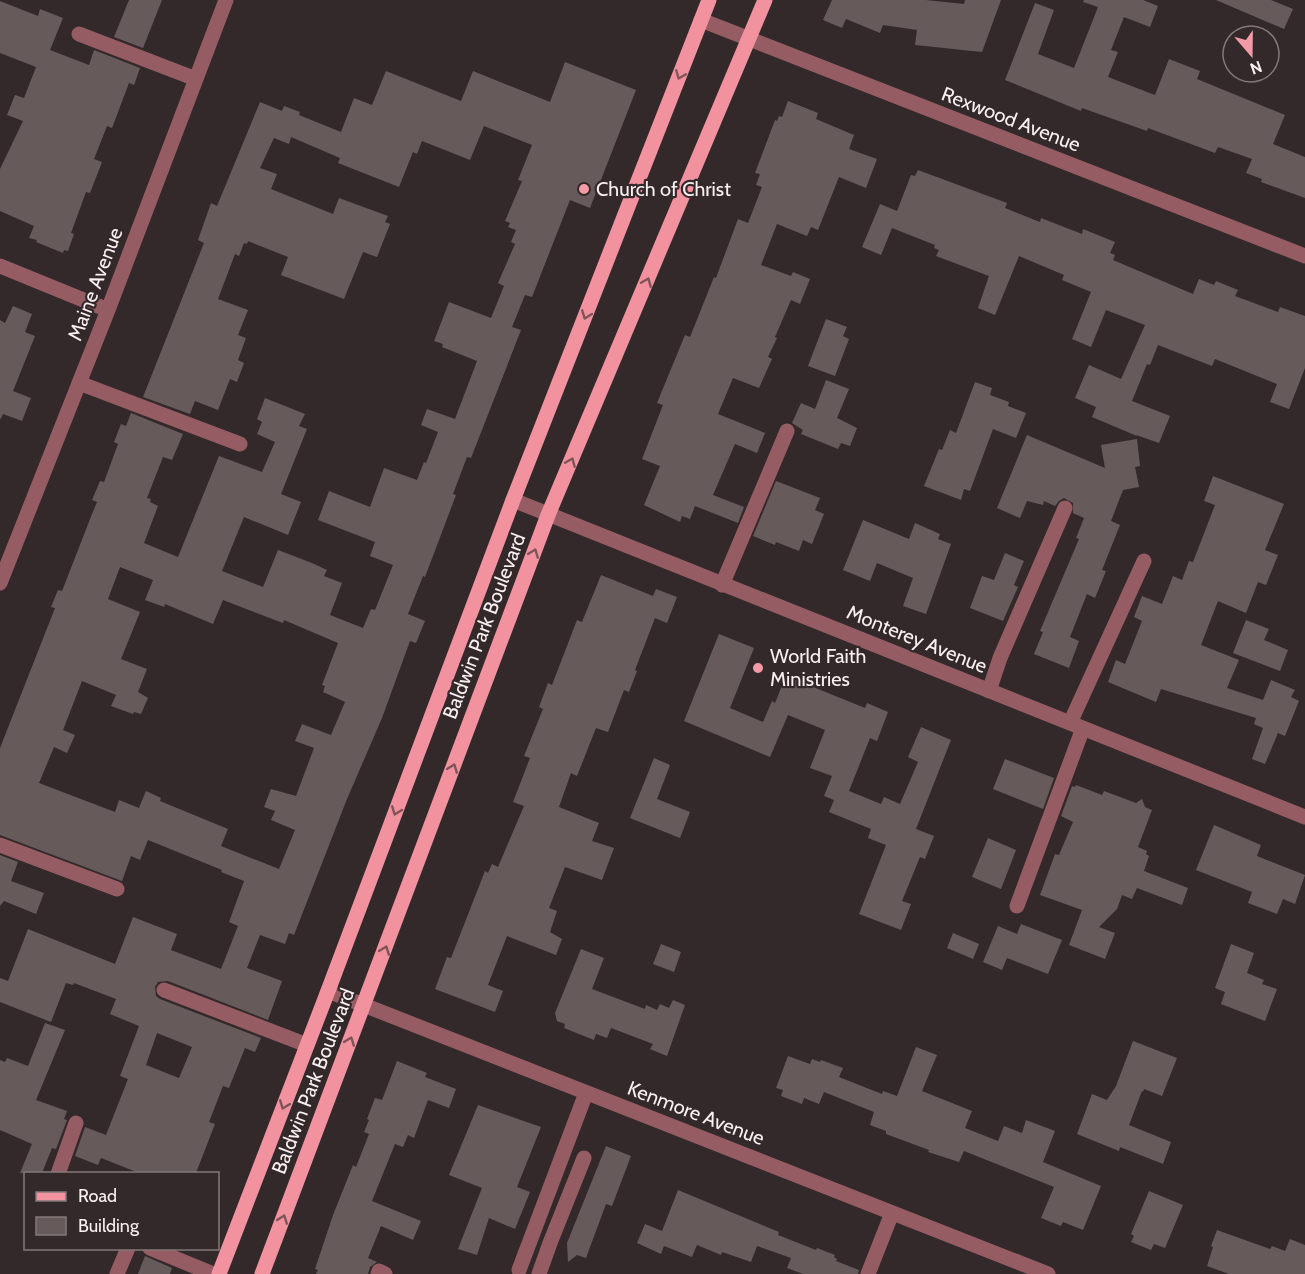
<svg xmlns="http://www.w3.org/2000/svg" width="1305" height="1274" viewBox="0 0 1305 1274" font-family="Cabin,sans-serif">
	<rect width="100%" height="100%" fill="#34292a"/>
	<path fill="#675a5b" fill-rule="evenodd" d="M129 0H162L143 48 114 37Z
		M832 0H926L964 4 965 0H1001L982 52 915 45 917 30 883 25 880 33 846 19 842 28 823 20Z
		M1084 0H1143L1158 6 1150 27 1124 17 1111 50 1118 52 1108 77 1155 95 1169 59 1200 71 1197 79 1285 115 1273 144 1305 157V198L1261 182 1262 179 1246 173 1252 159 1218 147 1215 153 1148 128 1147 131 1082 108 1081 111 1005 80 1035 3 1054 10 1038 54 1074 68 1098 7 1083 2Z
		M1216 0H1271L1293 9 1284 29Z
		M0 1 38 16 40 9 63 18 50 50 89 65 94 50 140 68 134 85 129 83 112 128 107 126 94 159 102 162 90 193 86 192 71 233 74 234 68 251 64 250 63 253 36 242 37 240 29 238 34 226 0 211V169L23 121 7 115 15 95 24 98 36 67 0 53Z
		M565 62 636 90 590 208 570 200 532 297 525 295 512 327 521 330 471 458 467 457 453 494 456 495 425 577 423 576 408 614 425 621 416 643 410 641 382 718 347 799 294 935 289 933 285 944 260 935 247 968 282 981 268 1020 168 981 158 982 155 987 156 996 160 999 261 1038 255 1052 245 1048 229 1088 223 1086 209 1122 215 1124 196 1173H139L101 1158 98 1165 75 1156 85 1127 106 1135 128 1079 120 1076 139 1026 110 1014 116 999 74 983 73 985 66 983 51 1022 0 1002V978L8 981 28 929 115 964 133 917 177 934 171 950 221 969 238 926 229 922 244 881 221 872 222 870 148 840 140 860 131 856 122 881 0 835V748L55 608 51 607 58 590 62 591 92 514 97 502 92 500 100 481 104 482 118 444 114 442 121 424 126 426 131 413 183 434 172 460 163 457 147 498 151 499 150 502 158 506 144 543 178 557 219 456 262 472 275 442 257 434 262 422 257 419 265 398 305 414 299 426 307 429 281 494 301 502 288 535 244 517 222 571 263 587 278 550 312 563 327 570 324 576 342 583 330 615 363 628 371 609 375 610 393 565 370 556 375 542 318 520 329 491 370 507 384 468 417 480 424 462 426 463 438 432 421 425 427 409 455 419 477 361 442 347 443 344 434 341 449 302 491 318 504 286 498 283 515 244 511 242 516 230 508 227 510 223 505 221 522 181 518 180 532 145 484 126 470 160 422 141 417 154 413 152 399 187 338 163 340 158 291 137 289 144 274 138 260 168 277 174 271 189 333 214 339 198 388 216 385 222 390 224 377 257 363 252 344 299 281 275 288 257 248 241 247 244 244 243 239 256 235 254 218 299 248 310 238 335 246 338 238 360 244 363 237 382 230 379 218 410 195 401 190 414 143 397 204 243 198 240 211 203 217 206 260 102 282 111 284 106 300 112 299 115 341 132 354 98 372 105 386 71 461 101 473 71 550 102ZM120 567 153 580 145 600 164 607 165 604 213 624 223 600 283 623 284 620 338 643 322 685 325 686 323 692 345 702 331 735 302 724 295 741 314 748 296 796 271 789 264 807 275 811 271 820 295 830 279 869 221 846 228 829 160 801 161 798 146 791 139 808 119 800 115 812 39 783 54 747 67 753 75 735 63 730 82 681 116 695 111 706 133 714 134 712 141 714 148 698 138 692 147 669 121 659 140 612 108 599ZM157 1033 192 1047 179 1078 146 1065Z
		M788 101 818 113 816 119 854 135 849 149 877 159 866 188 839 177 818 230 811 227 807 236 777 224 761 265 791 276 793 272 810 279 800 304 791 300 775 337 777 338 768 357 772 359 759 388 733 378 718 414 765 433 757 453 735 444 713 495 744 507 738 523 695 506 690 519 682 516 680 522 644 505 660 466 642 459 663 405 657 403 685 335 690 337 714 277 716 278 738 219 748 223 762 187 756 185 760 174 755 173 775 120 777 121 779 116 782 117Z
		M918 170 1007 203 1005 208 1040 222 1041 218 1082 234 1083 229 1115 242 1110 253 1115 255 1113 260 1193 294 1199 279 1214 285 1216 281 1238 290 1235 296 1278 312 1280 307 1305 316V368L1289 409 1270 402 1277 384 1215 359 1212 366 1158 345 1150 365 1147 364 1132 401 1170 416 1159 443 1136 435 1137 436 1092 417 1096 407 1075 398 1089 365 1121 379 1145 325 1106 310 1091 347 1072 339 1091 292 1062 280 1064 275 1019 256 995 315 978 308 989 276 936 256 939 250 934 248 935 245 892 228 881 255 862 247 880 204 897 211 911 175 915 176Z
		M13 306 32 314 25 332 35 336 13 391 31 398 22 421 3 414 0 420V320L5 323Z
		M826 319 847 327 843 336 849 339 835 376 808 366Z
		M826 380 849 389 837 418 857 428 850 446 841 443 838 449 801 434 803 430 792 423 801 403 815 409Z
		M975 382 992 388 990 395 1009 402 1008 406 1026 413 1016 438 993 429 970 491 964 489 961 500 924 486 939 449 942 450 950 430 956 433Z
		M1027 435 1105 468 1101 445 1137 439 1140 466 1135 467 1139 487 1123 490 1111 521 1120 525 1102 570 1106 571 1095 598 1087 594 1070 637 1079 641 1069 668 1034 654 1043 632 1040 631 1079 539 1076 538 1084 518 1073 513V503L1064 498 1059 501 1055 506 1044 501 1043 505 1027 501 1020 518 997 508Z
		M1213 476 1284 504 1265 550 1278 555 1266 585 1258 582 1246 613 1218 601 1201 645 1239 660 1227 688 1263 700 1271 680 1295 690 1291 697 1299 701 1285 736 1278 733 1265 764 1252 759 1263 728 1254 724 1256 718 1161 689 1156 702 1108 682 1116 660 1125 664 1142 621 1134 617 1142 596 1162 604 1173 576 1182 580 1189 561 1193 562 1215 505 1204 501Z
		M776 481 820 498 815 510 824 514 812 544 803 540 799 551 776 542 775 545 753 536Z
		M863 520 909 539 915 523 940 534 938 539 951 544 926 614 903 606 913 578 877 563 870 581 843 570Z
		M1005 553 1024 561 1014 585 1018 587 1003 621 970 608 982 576 994 580Z
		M601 575 653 596 656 589 677 597 667 623 655 618 635 670 637 671 629 692 624 690 608 732 596 728 577 776 571 773 559 807 599 823 592 841 614 848 602 880 565 867 549 908 557 911 550 932 562 939 556 955 507 936 488 985 503 991 495 1012 435 989 447 957 451 958 485 871 488 873 492 864 498 867 524 806 513 802 530 758 524 756 543 709 539 707 548 683 552 685 577 620 582 622Z
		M1246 620 1269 629 1264 640 1288 650 1280 671 1233 653Z
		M719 634 754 648 730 708 763 722 772 701 775 703 786 676 865 708 867 703 888 712 877 741 870 738 849 791 881 804 884 797 900 804 918 762 908 757 921 727 951 740 916 829 934 836 925 859 920 857 902 901 911 904 901 930 859 914 886 845 868 838 871 829 829 812 834 800 824 796 832 776 810 768 825 730 788 715 770 757 684 721Z
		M654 758 670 765 657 799 690 812 680 838 630 818Z
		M1005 759 1054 778 1043 809 993 789Z
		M1076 785 1102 795 1104 791 1136 803 1142 799 1145 807 1152 810 1138 847 1147 851 1146 854 1149 856 1144 871 1188 888 1182 905 1137 888 1132 899 1122 895 1117 909 1099 927 1115 933 1105 959 1069 945 1082 910 1040 895 1055 854 1059 855 1073 822 1061 816 1072 786 1075 787Z
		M1214 825 1261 845 1257 856 1305 875 1295 904 1283 899 1277 914 1248 903 1252 892 1196 870Z
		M988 838 1016 850 1001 889 972 877Z
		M0 855 18 862 11 881 44 893 36 914 4 901 0 906Z
		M1021 924 1062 940 1048 974 1007 958 1002 970 983 962 998 926 1017 934Z
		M953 933 979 944 973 959 947 948Z
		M661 944 681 952 674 972 653 964Z
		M1231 944 1254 953 1247 973 1264 980 1262 984 1277 989 1265 1021 1221 1004 1225 992 1215 988Z
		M581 949 604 958 592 989 645 1009 646 1005 657 1010 660 1004 669 1008 673 1000 685 1005 667 1056 650 1049 653 1044 611 1028 607 1038 596 1034 594 1040 564 1028 565 1024 557 1021 555 1013Z
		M45 1023 65 1030 36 1100 67 1111 64 1119 67 1120 56 1149 52 1148 42 1173H20L32 1144 0 1130V1060L5 1062 7 1058 28 1066Z
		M1133 1041 1177 1058 1162 1096 1144 1089 1143 1092 1142 1091 1129 1125 1171 1142 1163 1164 1120 1147 1119 1151 1077 1134 1092 1094 1107 1100 1116 1086Z
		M916 1047 937 1055 922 1091 972 1111 965 1128 998 1141 1004 1126 1022 1133 1026 1120 1055 1131 1043 1162 1101 1186 1083 1230 1063 1222 1061 1226 1041 1218 1054 1187 964 1151 959 1162 928 1152 929 1150 886 1134V1131L870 1125 874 1112 824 1092 819 1104 804 1098 802 1104 781 1096 783 1090 776 1088 788 1056 810 1064 812 1059 820 1062 821 1060 843 1068 839 1077 882 1094 883 1091 897 1096Z
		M397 1061 427 1073 425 1077 456 1089 449 1108 428 1100 414 1138 408 1135 403 1147 395 1144 372 1201 421 1221 413 1240 381 1226 368 1258 377 1262 370 1267 368 1274H316L318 1270 315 1269 333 1215 353 1165 356 1167 369 1134 364 1132 369 1120 367 1119 375 1098 382 1100Z
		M478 1105 541 1127 517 1187 530 1192 515 1229 489 1218 477 1255 458 1249 482 1188 449 1175Z
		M606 1146 631 1156 612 1206 606 1204 586 1258 577 1255 568 1262 567 1243Z
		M678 1190 779 1232 778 1235 816 1250 817 1248 835 1255 834 1257 837 1259 836 1261 859 1270 858 1274H803L787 1268 791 1258 757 1246 751 1262 722 1252 721 1255 697 1245 692 1257 664 1246 661 1254 637 1243 645 1224 662 1231Z
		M1149 1191 1183 1205 1165 1248 1154 1244 1151 1250 1131 1242 1134 1236 1131 1234Z
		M1217 1230 1270 1249 1272 1246 1285 1251 1290 1239 1305 1245V1274H1229L1207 1266 1213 1247 1211 1246Z
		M145 1256 172 1268 170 1274H138Z"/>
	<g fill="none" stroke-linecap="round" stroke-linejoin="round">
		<path stroke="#965c64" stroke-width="15" d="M701 20 1305 256
			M79 34 196 79
			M0 266 108 310
			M79 383 240 444
			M513 500 1305 817
			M0 583 108 310 226 0
			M722 585 787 431
			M989 691 1000 658 1065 508
			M1070 723 1144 561
			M0 845 117 889
			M1017 906 1083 728
			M164 990 307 1045
			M328 991 1048 1274
			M58 1174 76 1123
			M150 1248 213 1274
			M519 1270 586 1093
			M117 1274 128 1248
			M378 1274 379 1271 385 1274
			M539 1274 550 1243 584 1158
			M868 1274 892 1213"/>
		<path stroke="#f2929f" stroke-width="15" d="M219 1274 328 991 513 500 709 0
			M262 1274 548 515 765 0"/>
	</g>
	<defs><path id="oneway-chevron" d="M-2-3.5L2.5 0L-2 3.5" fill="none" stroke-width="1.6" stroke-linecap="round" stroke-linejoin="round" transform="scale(1.5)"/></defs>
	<g stroke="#805359">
		<use href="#oneway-chevron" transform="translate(680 75) rotate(112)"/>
		<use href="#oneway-chevron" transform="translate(647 282) rotate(-67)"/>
		<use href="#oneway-chevron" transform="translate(586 315) rotate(111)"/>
		<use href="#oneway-chevron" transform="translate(571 462) rotate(-67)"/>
		<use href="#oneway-chevron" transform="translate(534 553) rotate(-69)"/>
		<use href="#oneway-chevron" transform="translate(453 768) rotate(-69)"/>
		<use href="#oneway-chevron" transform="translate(396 811) rotate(111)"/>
		<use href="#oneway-chevron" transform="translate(385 950) rotate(-69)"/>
		<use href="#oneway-chevron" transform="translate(350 1041) rotate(-69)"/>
		<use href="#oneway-chevron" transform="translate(284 1105) rotate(111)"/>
		<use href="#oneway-chevron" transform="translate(283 1219) rotate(-69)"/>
	</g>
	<g fill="#f49aa6" stroke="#34292a" stroke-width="2">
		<circle cx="584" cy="189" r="6"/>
		<circle cx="758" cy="668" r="6"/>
	</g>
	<g text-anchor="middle" stroke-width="4.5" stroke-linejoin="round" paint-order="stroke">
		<g font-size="20" fill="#f8f0f1" stroke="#34292a">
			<text transform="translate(1011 119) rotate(21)" y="7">Rexwood Avenue</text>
			<text transform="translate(95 284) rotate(-69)" y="7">Maine Avenue</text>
			<text transform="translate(484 626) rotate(-69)" y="7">Baldwin Park Boulevard</text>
			<text transform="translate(917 639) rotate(22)" y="7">Monterey Avenue</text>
			<text transform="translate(313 1081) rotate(-69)" y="7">Baldwin Park Boulevard</text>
			<text transform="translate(696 1113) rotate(21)" y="7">Kenmore Avenue</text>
		</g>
		<g font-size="20" fill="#f8f0f1" stroke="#34292a" text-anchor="start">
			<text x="596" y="196">Church of Christ</text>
			<text x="770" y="663">World Faith<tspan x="770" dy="23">Ministries</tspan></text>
		</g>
	</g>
	<rect x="24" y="1172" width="195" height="78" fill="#34292a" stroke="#82797a" stroke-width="1.5"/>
	<rect x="36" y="1192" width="30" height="9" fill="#f2929f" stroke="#82797a" stroke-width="1.5"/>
	<text x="78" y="1202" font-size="18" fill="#f8f0f1">Road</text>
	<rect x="36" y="1217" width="30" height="18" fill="#675a5b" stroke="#82797a" stroke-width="1.5"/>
	<text x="78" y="1232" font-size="18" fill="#f8f0f1">Building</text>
	<g transform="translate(1251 54) rotate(160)"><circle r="28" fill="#34292a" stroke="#82797a" stroke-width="1.5"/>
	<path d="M0-4.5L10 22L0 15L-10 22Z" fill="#f49aa6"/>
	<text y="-9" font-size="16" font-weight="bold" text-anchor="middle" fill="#f8f0f1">N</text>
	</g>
</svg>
